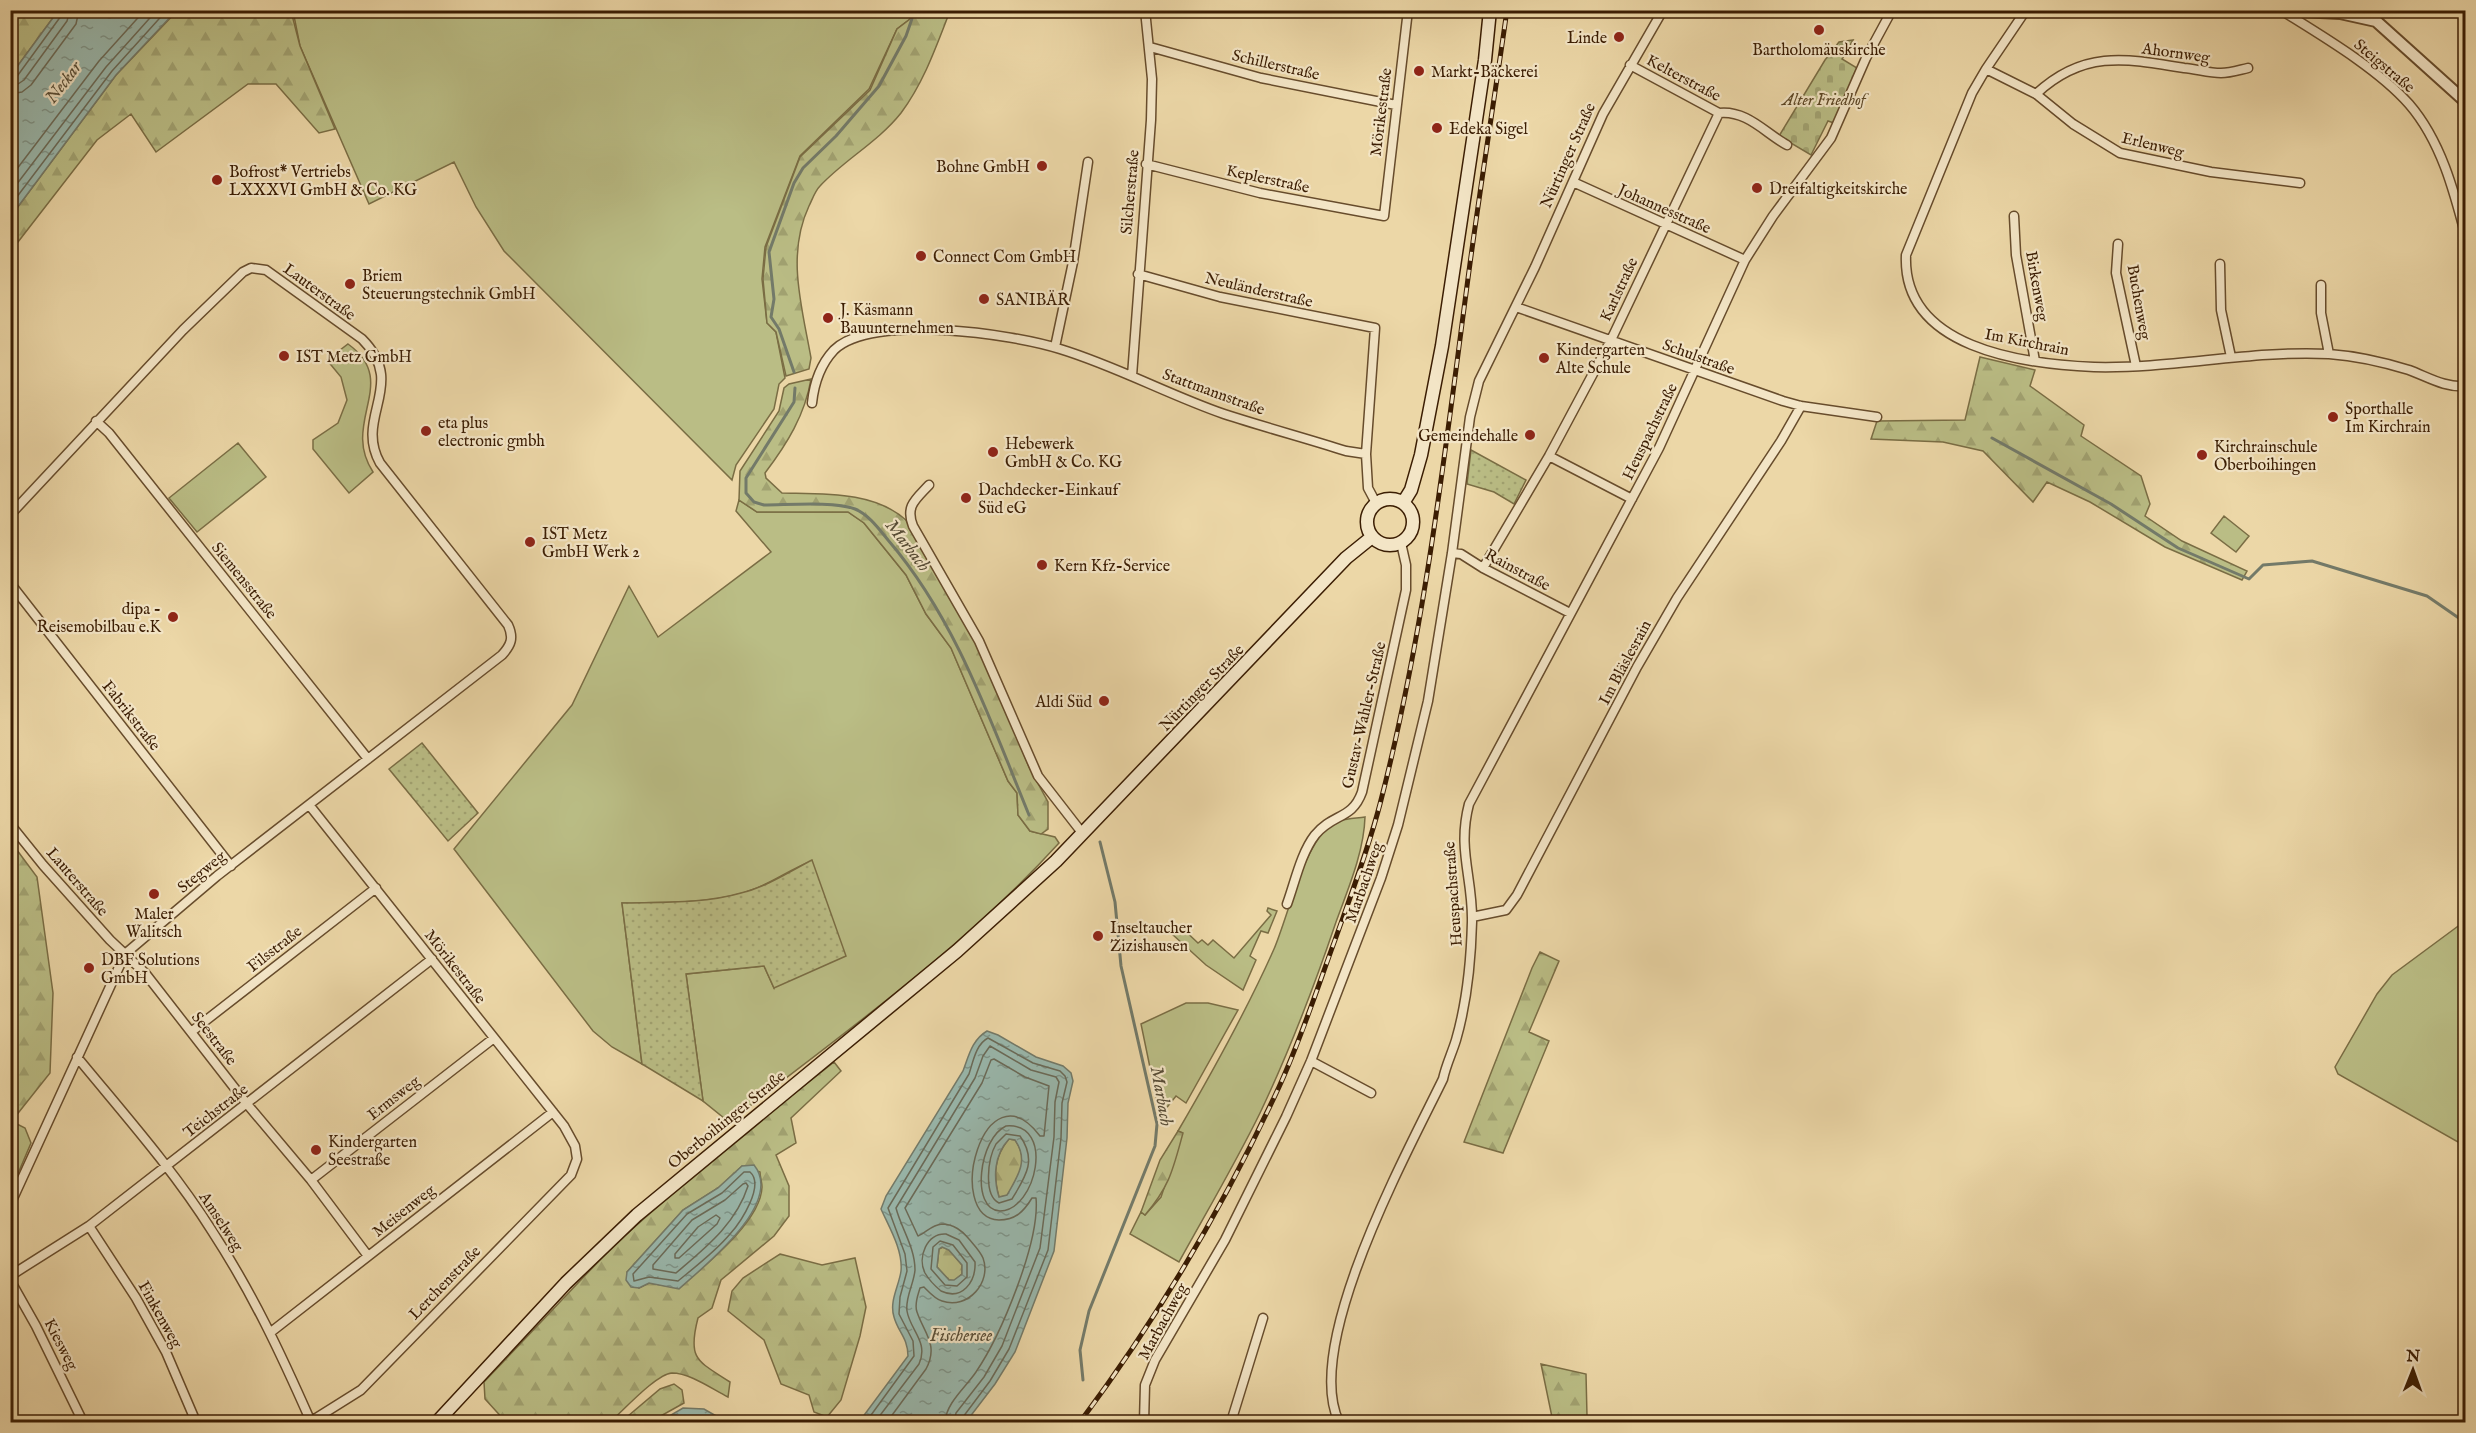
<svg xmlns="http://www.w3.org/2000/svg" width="2476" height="1433" viewBox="0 0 2476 1433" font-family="'IM FELL English',serif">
	<defs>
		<pattern id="forest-firs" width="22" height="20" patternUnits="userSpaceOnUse" patternTransform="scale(1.5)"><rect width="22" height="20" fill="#babd85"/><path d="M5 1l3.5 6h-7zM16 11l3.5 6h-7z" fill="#a1a271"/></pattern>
		<pattern id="cemetery-stones" width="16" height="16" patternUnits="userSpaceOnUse" patternTransform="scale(1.5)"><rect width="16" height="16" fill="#babd85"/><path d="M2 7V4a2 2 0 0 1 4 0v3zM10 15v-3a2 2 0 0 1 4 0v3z" fill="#a1a271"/></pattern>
		<pattern id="park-dots" width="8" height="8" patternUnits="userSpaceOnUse" patternTransform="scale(1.5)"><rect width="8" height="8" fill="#babd85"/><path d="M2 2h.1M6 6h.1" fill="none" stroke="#a1a271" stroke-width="1.8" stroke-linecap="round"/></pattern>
		<pattern id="water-ripples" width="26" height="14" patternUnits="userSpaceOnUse" patternTransform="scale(1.5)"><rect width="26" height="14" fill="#99b8ad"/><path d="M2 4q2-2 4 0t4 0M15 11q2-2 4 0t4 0" fill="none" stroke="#7e958b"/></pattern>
	</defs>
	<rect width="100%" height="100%" fill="#ecd7a7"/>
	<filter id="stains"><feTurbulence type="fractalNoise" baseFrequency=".00333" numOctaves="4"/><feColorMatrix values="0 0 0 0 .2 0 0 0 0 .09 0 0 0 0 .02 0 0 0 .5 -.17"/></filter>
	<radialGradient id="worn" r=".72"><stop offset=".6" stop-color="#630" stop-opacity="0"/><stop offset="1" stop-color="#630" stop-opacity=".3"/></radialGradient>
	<path fill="#babd85" stroke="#7a6d44" stroke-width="1.5" d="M293 11H913L910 19 897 29 869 89 800 156 765 247 762 279 767 323 776 332 785 378 779 384 774 409 736 465 732 480 504 251 476 207 454 162 369 204 300 46Z
		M348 344C401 382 340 422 373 472L349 493 313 449V440L338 423 347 400 341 377 327 360Z
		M238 443 266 477 197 532 169 498Z
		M739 500 757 512H848L864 523 906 575 926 614 951 648 1008 781 1017 793 1018 815 1030 831 1055 837 1059 843C962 950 843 1033 729 1122L703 1101 686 974 764 966 774 988 812 861C793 868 776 880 757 888 716 905 666 902 622 903L642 1064 612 1047 593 1031 454 849 572 705 629 586 658 637 771 552 736 511Z
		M2224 516 2249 536 2236 552 2211 533Z
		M1365 817C1364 852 1348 889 1336 922 1314 987 1289 1052 1260 1113 1235 1164 1206 1213 1179 1262L1130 1234 1141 1212 1145 1215 1161 1197 1182 1133 1178 1131C1213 1071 1246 1012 1274 949 1288 916 1302 852 1327 828 1337 818 1352 819 1365 817Z
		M1268 908 1277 911 1268 933 1261 931 1250 956 1256 960 1243 990 1206 965 1172 934 1180 926 1198 943 1202 940 1208 945 1213 940 1234 958 1271 915 1267 911Z
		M2465 921 2463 946 2466 954V1015L2463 1017 2466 1019 2465 1146 2338 1074 2335 1067 2377 994 2392 975Z
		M1186 1003H1208L1238 1010 1186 1103 1176 1096 1160 1116 1141 1024Z
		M11 1121 25 1128 31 1143 11 1190Z"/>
	<path fill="url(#forest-firs)" stroke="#7a6d44" stroke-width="1.5" fill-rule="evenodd" d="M19 11H58L11 75V21Z
		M177 11H291L300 46 335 129 319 133 276 84H248L156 152 131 114 97 140 11 251V216L116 75Z
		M913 11H950C936 47 924 82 901 113 878 142 844 160 820 186 815 191 812 200 809 206 786 255 802 307 811 358L809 369 786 376 776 332 767 323 763 279 766 247 800 157 870 90 897 29 910 19Z
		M1980 357 2035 370 2030 386 2084 425 2081 436 2141 476 2150 504 2145 516 2182 541 2247 571 2242 580 2165 547 2090 502 2047 482 2033 502 1983 451 1943 442 1871 439 1877 421 1965 420Z
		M811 379C805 415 787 444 765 473L766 478 782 493C823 494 875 491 907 521L978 643 1029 767 1048 802V829L1041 834 1030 831 1018 815 1017 793 1008 781 951 648 926 614 906 575 864 523 848 512H757L739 500 740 471 779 411 784 388 789 384Z
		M11 842 37 877 53 993 50 1073 11 1122Z
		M1540 952 1559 961 1529 1032 1549 1041 1503 1153 1464 1142 1532 968Z
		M834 1062 841 1071 791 1118 796 1143 776 1155 789 1186V1216L774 1236 721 1280 712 1308 698 1318C687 1360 698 1361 730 1382L728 1397C712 1389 690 1373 672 1373 656 1374 623 1411 610 1422H506L485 1399 484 1382 615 1244 718 1154ZM742 1166 760 1172C760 1177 762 1182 762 1187 761 1222 704 1266 679 1288L649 1283 639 1288 627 1272 683 1210 718 1188Z
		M1178 1131 1183 1133C1173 1169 1170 1186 1145 1215L1141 1212 1160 1160Z
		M1009 1139 1015 1140C1030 1161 1019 1176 1007 1196L999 1197C993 1176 994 1156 1009 1139Z
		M943 1247 949 1250 962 1265V1274L954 1281 949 1280 937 1267 939 1249Z
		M780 1254 822 1265 855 1258 866 1307 860 1336 841 1400 827 1417 814 1412 809 1395 781 1384 764 1340 728 1311 732 1291 743 1278Z
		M1541 1364 1586 1374 1587 1416H1582L1584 1422H1553Z
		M674 1384 682 1390 684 1403 650 1422H621L660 1389Z"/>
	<path fill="url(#cemetery-stones)" stroke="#7a6d44" stroke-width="1.5" d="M1853 40 1842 59 1857 68 1834 123 1828 121 1811 155 1779 136 1825 60 1839 42Z"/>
	<path fill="url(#park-dots)" stroke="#7a6d44" stroke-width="1.5" d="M1471 450 1526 480 1514 504 1494 492 1467 484Z
		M422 743 478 813 448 841 389 769Z
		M812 860 846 956 774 988 764 966 686 974 703 1101 642 1064 622 903C661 902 703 904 741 893 766 887 789 872 812 860Z"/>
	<path fill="url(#water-ripples)" stroke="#737a69" stroke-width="1.5" fill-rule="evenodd" d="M58 11H176L116 75 11 216V75Z
		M987 1031 998 1035 1036 1057 1063 1066 1071 1073 1073 1081 1068 1103 1067 1138 1054 1251 1015 1352 995 1384 966 1422H859L908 1356C908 1338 898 1332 894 1317 889 1301 899 1286 901 1271 903 1250 889 1227 881 1209L886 1196 963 1071C969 1055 972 1040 987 1031ZM1009 1139 1015 1140C1029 1160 1018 1176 1007 1195L999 1197C993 1177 994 1155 1009 1139ZM942 1247 949 1250 962 1265V1274L954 1280H949L937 1267 939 1249Z
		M754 1165C785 1203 704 1266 679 1289L649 1283 639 1288 631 1287 626 1280 627 1272 683 1210 718 1188 742 1166Z
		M683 1408 704 1409 727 1422H659Z"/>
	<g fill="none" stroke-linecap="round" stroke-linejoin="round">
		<path stroke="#6a6a58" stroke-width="1.5" d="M10 78 18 75 61 16 62 10
			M10 85 18 84 24 80 67 21 70 10
			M10 94 22 92 31 85 76 24 79 10
			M10 178 99 61 145 10
			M10 193 106 67 157 10
			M10 206 112 71 167 10
			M1006 1126C1056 1122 1036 1211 1000 1211 970 1210 979 1138 1006 1126Z
			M1006 1134 1020 1136C1037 1160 1026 1176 1012 1199L999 1203C983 1195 988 1158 996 1144 999 1141 1003 1137 1006 1134Z
			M744 1172H750C765 1185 741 1222 730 1234 716 1251 695 1267 678 1281L649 1277 634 1281 633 1274 687 1214 722 1193Z
			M743 1184 746 1183 748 1186C736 1224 705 1248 676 1273L653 1269V1265L692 1220 725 1200Z
			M716 1215 720 1218 717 1224 679 1258H675V1254L698 1227Z
			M946 1234 959 1240 975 1262C976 1282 962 1301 941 1291 935 1286 929 1280 925 1273 917 1257 927 1233 946 1234Z
			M940 1241 953 1245 967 1263V1277L957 1286 945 1285 931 1269 933 1247Z
			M866 1422 914 1356 913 1341 899 1314 900 1297 907 1271 905 1254 888 1208 969 1074C973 1062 976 1044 988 1038L1033 1063 1060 1071 1065 1076 1067 1082 1062 1103 1061 1138 1048 1250 1009 1349 990 1381 963 1417 962 1422
			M875 1422 919 1364C929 1342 910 1330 907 1311 905 1297 914 1284 915 1270 915 1247 901 1228 896 1208L975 1078 983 1056 990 1046 1031 1070 1056 1077 1059 1082 1055 1102 1054 1137 1040 1248 1002 1346 984 1377 956 1413 954 1422
			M887 1422 926 1369C939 1345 924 1333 917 1312 914 1304 918 1295 920 1288L924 1287C929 1292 935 1299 942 1301 968 1310 992 1282 983 1258 980 1251 974 1245 969 1239 963 1231 953 1224 942 1224 931 1225 926 1233 918 1236L905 1208 982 1083 991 1060 994 1059 1025 1077 1049 1086 1044 1136H1040C984 1062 943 1218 999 1220 1016 1220 1024 1211 1032 1198H1036C1040 1242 1001 1335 976 1372 966 1387 946 1403 945 1422"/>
		<path stroke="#737a69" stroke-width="3" d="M794 372 779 329 771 317 774 299 769 252 794 183 803 168 836 136 879 86 906 36 915 10
			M795 388 794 402 746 478V493L754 502 764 505C788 505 834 501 855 509 868 514 879 529 888 540 956 619 990 720 1029 815
			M1992 438 2111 504 2178 548 2249 579 2263 565 2312 561 2427 596 2466 623
			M1083 1380 1080 1350 1089 1311 1155 1146 1157 1124 1121 966 1115 902 1100 842"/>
		<g stroke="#674c2c" stroke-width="11">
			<path id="minor" d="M2026 10 1986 69 1972 93 1906 255C1902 348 2022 364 2094 367 2173 369 2250 350 2329 354 2357 356 2383 362 2409 370 2428 377 2445 388 2466 386
				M2284 12C2324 37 2378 69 2409 104 2441 141 2454 191 2466 237
				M1150 47 1261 78 1396 105
				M1630 65 1719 113C1747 110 1765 133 1787 145
				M1986 69 2036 94 2073 124 2120 153 2211 172 2300 183
				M2036 94C2083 50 2125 58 2184 68 2196 69 2209 73 2221 73 2230 73 2239 70 2248 68
				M1146 164 1260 193 1384 216 1408 10
				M1573 182 1745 260
				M2014 216 2016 255 2035 361
				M2118 244 2116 273 2136 366
				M2220 264 2221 310 2231 357
				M1138 274 1220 297 1375 328 1366 454 1368 488 1376 503
				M2321 285V313L2329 354
				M1516 307 1783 401 1801 406 1877 417
				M1055 347 1073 262 1088 162
				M1132 376 1151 120 1152 79 1145 10
				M812 403C814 384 820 365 834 350 872 313 1013 334 1060 349 1116 366 1169 395 1224 414 1264 427 1305 438 1346 451L1366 454
				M96 421 109 433 368 759
				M1549 456 1632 499
				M929 485C916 499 905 506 913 526L979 641 1038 776 1083 834
				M10 515 183 330 243 272 251 268 266 270 362 339C408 385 354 416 380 463L508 625C514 638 511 645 502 655L217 876 125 954 10 1205
				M1452 553 1461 554 1483 568 1570 613
				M1483 568 1549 456 1611 340 1719 113
				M10 583 231 866
				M310 806 564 1126 575 1146 577 1159 571 1175 361 1390 310 1422
				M10 824 43 865 110 940 145 973 247 1104 311 1180 368 1256
				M1287 904C1295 882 1301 853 1315 835 1333 813 1352 820 1362 792L1406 590V565L1401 543
				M1472 917 1506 910 1517 895 1637 667 1677 598 1781 441 1801 406
				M191 1032 376 888
				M77 1057C123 1113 173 1169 212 1231 253 1294 281 1354 311 1422
				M1311 1061 1371 1093
				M311 1180 494 1038
				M89 1226 136 1298 166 1352 196 1422
				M10 1276 89 1226 432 959
				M10 1280 36 1326 83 1422
				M271 1332 553 1112
				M1144 1422 1145 1385 1155 1360 1225 1240 1286 1117 1311 1061 1381 878 1398 825 1428 701 1452 553 1470 417 1479 381 1535 267 1603 114 1663 10
				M1231 1422 1263 1318
				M1339 1422C1302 1345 1407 1153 1443 1079 1446 1065 1452 1053 1456 1040 1467 1002 1471 961 1472 922 1473 878 1457 850 1469 804L1659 448 1745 260 1773 216 1831 138 1866 58 1892 10"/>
		</g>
		<g stroke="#674c2c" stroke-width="14">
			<path id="tertiary" d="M2279 10 2340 13 2376 21 2466 102"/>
		</g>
		<g stroke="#3b1d03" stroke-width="15">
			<path id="secondary" d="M1367 522a23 23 0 1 1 46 0a23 23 0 1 1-46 0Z
				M1403 503 1411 490 1421 455 1442 346 1485 60 1490 10
				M437 1422 566 1283 637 1215 957 951 1056 861 1346 558 1372 537"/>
		</g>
		<use href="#minor" stroke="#f3e5c6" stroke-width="8"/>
		<use href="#tertiary" stroke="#f3e5c6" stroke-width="10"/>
		<use href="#secondary" stroke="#f3e5c6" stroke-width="12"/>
		<g stroke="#3b1d03" stroke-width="5">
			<path id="rail" d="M1080 1422C1157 1319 1225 1204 1279 1087 1301 1039 1317 989 1335 940 1351 895 1368 850 1380 804 1424 634 1444 459 1467 286 1479 194 1494 102 1507 10"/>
		</g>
		<use href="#rail" stroke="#f3e5c6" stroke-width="3" stroke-dasharray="9" stroke-linecap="butt"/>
	</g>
	<g fill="#8f2418" stroke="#f3e5c6" stroke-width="2">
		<circle cx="1819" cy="30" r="6"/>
		<circle cx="1619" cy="37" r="6"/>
		<circle cx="1419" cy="71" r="6"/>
		<circle cx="1437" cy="128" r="6"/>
		<circle cx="1042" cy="166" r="6"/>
		<circle cx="217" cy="180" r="6"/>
		<circle cx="1757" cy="188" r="6"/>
		<circle cx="921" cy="256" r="6"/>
		<circle cx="350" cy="284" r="6"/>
		<circle cx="984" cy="299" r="6"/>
		<circle cx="828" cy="318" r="6"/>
		<circle cx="284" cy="356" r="6"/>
		<circle cx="1544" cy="358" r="6"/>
		<circle cx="2333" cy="417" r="6"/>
		<circle cx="426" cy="431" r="6"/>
		<circle cx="1530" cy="435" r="6"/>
		<circle cx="993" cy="452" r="6"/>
		<circle cx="2202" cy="455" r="6"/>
		<circle cx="966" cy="498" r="6"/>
		<circle cx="530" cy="542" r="6"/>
		<circle cx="1042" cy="565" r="6"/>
		<circle cx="173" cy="617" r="6"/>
		<circle cx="1104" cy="701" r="6"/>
		<circle cx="154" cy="894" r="6"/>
		<circle cx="1098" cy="936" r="6"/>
		<circle cx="89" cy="968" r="6"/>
		<circle cx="316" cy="1150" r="6"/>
	</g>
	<g text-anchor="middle" stroke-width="4.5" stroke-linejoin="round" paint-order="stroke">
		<g font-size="16" fill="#3b1d03" stroke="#f3e5c6" text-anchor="start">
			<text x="1607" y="43" text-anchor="end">Linde</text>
			<text x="1819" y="55" text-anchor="middle">Bartholomäuskirche</text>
			<text x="1431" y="77">Markt-Bäckerei</text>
			<text x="1449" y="134">Edeka Sigel</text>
			<text x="1030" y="172" text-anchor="end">Bohne GmbH</text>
			<text x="229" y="177">Bofrost* Vertriebs<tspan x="229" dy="18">LXXXVI GmbH &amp; Co. KG</tspan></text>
			<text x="1769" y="194">Dreifaltigkeitskirche</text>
			<text x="933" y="262">Connect Com GmbH</text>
			<text x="362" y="281">Briem<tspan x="362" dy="18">Steuerungstechnik GmbH</tspan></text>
			<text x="996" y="305">SANIBÄR</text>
			<text x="840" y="315">J. Käsmann<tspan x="840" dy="18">Bauunternehmen</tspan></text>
			<text x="1556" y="355">Kindergarten<tspan x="1556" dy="18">Alte Schule</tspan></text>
			<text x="296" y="362">IST Metz GmbH</text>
			<text x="2345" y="414">Sporthalle<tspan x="2345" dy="18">Im Kirchrain</tspan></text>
			<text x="438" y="428">eta plus<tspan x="438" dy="18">electronic gmbh</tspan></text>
			<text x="1518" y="441" text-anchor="end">Gemeindehalle</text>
			<text x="1005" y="449">Hebewerk<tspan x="1005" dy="18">GmbH &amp; Co. KG</tspan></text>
			<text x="2214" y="452">Kirchrainschule<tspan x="2214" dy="18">Oberboihingen</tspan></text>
			<text x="978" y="495">Dachdecker-Einkauf<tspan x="978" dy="18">Süd eG</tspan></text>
			<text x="542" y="539">IST Metz<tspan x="542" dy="18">GmbH Werk 2</tspan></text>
			<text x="1054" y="571">Kern Kfz-Service</text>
			<text x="161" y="614" text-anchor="end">dipa -<tspan x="161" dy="18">Reisemobilbau e.K</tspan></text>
			<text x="1092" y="707" text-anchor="end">Aldi Süd</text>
			<text x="154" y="919" text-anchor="middle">Maler<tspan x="154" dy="18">Walitsch</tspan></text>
			<text x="1110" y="933">Inseltaucher<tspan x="1110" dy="18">Zizishausen</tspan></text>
			<text x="101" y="965">DBF Solutions<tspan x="101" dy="18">GmbH</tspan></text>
			<text x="328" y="1147">Kindergarten<tspan x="328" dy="18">Seestraße</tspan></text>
		</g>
		<g font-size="16" fill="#3b1d03" stroke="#f3e5c6">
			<text transform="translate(2176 52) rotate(8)" y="6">Ahornweg</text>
			<text transform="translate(1276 64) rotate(13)" y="6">Schillerstraße</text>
			<text transform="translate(2385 65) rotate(40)" y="6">Steigstraße</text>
			<text transform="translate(1684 77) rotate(28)" y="6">Kelterstraße</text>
			<text transform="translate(1380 112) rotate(-83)" y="6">Mörikestraße</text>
			<text transform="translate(2153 144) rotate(14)" y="6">Erlenweg</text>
			<text transform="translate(1567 155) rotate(-66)" y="6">Nürtinger Straße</text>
			<text transform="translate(1268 178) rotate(12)" y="6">Keplerstraße</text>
			<text transform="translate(1129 192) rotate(-85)" y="6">Silcherstraße</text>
			<text transform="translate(1665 208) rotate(24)" y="6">Johannesstraße</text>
			<text transform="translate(2038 286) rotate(80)" y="6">Birkenweg</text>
			<text transform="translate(1259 289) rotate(13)" y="6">Neuländerstraße</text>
			<text transform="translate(1618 289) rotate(-65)" y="6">Karlstraße</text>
			<text transform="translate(320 291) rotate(36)" y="6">Lauterstraße</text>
			<text transform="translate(2140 302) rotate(80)" y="6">Buchenweg</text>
			<text transform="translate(2027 341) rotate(11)" y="6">Im Kirchrain</text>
			<text transform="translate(1699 356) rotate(20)" y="6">Schulstraße</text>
			<text transform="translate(1214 391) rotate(20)" y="6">Stattmannstraße</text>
			<text transform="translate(1649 431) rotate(-64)" y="6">Heuspachstraße</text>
			<text transform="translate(1518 569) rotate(28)" y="6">Rainstraße</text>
			<text transform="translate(245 580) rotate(51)" y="6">Siemensstraße</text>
			<text transform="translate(1624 662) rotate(-62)" y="6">Im Bläslesrain</text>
			<text transform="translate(1201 687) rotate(-46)" y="6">Nürtinger Straße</text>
			<text transform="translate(132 715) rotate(52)" y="6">Fabrikstraße</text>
			<text transform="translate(1363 715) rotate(-77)" y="6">Gustav-Wahler-Straße</text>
			<text transform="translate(201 871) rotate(-39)" y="6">Stegweg</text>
			<text transform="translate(78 881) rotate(49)" y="6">Lauterstraße</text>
			<text transform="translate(1363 882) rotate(-71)" y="6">Marbachweg</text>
			<text transform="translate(1452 894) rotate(-94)" y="6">Heuspachstraße</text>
			<text transform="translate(274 948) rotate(-38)" y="6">Filsstraße</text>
			<text transform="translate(456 966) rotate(52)" y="6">Mörikestraße</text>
			<text transform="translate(215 1038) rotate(52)" y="6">Seestraße</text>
			<text transform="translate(393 1097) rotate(-38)" y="6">Ermsweg</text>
			<text transform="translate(215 1110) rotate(-38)" y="6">Teichstraße</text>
			<text transform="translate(726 1119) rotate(-39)" y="6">Oberboihinger Straße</text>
			<text transform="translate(403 1210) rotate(-38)" y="6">Meisenweg</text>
			<text transform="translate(222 1221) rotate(57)" y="6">Amselweg</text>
			<text transform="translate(444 1282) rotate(-46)" y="6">Lerchenstraße</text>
			<text transform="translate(161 1314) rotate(61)" y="6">Finkenweg</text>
			<text transform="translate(1162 1321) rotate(-61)" y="6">Marbachweg</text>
			<text transform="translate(62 1344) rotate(63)" y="6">Kiesweg</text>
		</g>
		<g font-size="16" font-style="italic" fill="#5b4524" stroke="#f3e5c6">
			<text x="1824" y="105">Alter Friedhof</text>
		</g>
		<g font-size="18" font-style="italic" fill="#574c36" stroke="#f3e5c6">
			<text transform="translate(63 82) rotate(-53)" y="6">Neckar</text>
			<text transform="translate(908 545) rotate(52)" y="6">Marbach</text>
			<text transform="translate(1162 1096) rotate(80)" y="6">Marbach</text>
			<text x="961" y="1341">Fischersee</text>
		</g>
	</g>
	<rect width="2476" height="1433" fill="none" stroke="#ecd7a7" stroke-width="36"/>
	<rect x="12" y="12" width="2452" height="1409" fill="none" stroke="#3b1d03" stroke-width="3"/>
	<rect x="18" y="18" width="2440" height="1397" fill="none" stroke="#3b1d03" stroke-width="1.5"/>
	<g transform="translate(2413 1370) rotate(1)" stroke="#f3e5c6" stroke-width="4.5" paint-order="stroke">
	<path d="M0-4.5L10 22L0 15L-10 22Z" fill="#3b1d03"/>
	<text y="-9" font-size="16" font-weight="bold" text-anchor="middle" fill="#3b1d03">N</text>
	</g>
	<rect width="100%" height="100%" filter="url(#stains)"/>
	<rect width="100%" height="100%" fill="url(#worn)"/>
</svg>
